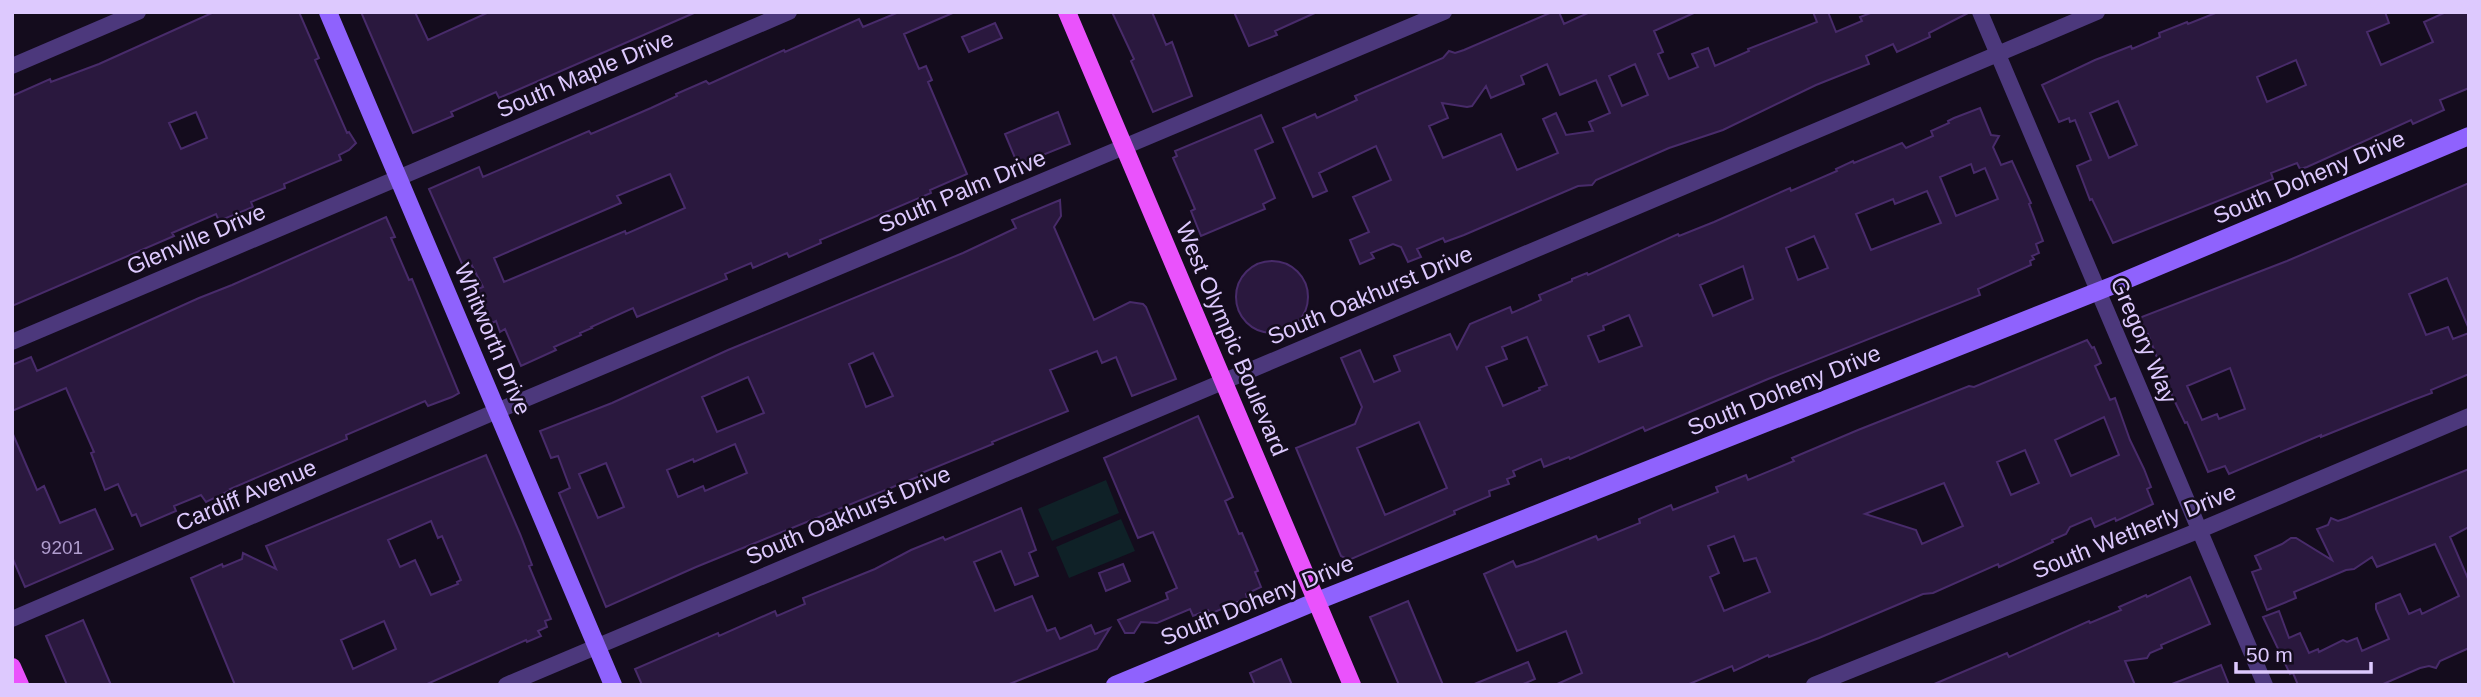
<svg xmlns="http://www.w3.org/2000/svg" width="2481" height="697" viewBox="0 0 2481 697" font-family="Helvetica,sans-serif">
	<rect width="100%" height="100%" fill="#140c1d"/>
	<path fill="#0f2127" d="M1106 480 1119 513 1052 541 1038 509Z
		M1121 519 1135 551 1069 578 1056 547Z"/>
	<path fill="#2a183e" stroke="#482b6a" stroke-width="2" fill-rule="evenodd" d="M214 12H299L319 58 315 60 347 133 349 132 356 143 349 150 339 155 341 160 284 184 285 188 251 202 253 207 219 221 216 214 172 233 174 236 12 306V96L50 79 51 82 99 64ZM196 112 207 138 181 149 169 123Z
		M361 12H415L428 40 489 12 694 13 499 98 496 92 451 112 453 116 413 133Z
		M899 12H955L904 34 919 69 926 66 932 80 928 82 967 174 930 190 931 193 820 240 821 243 789 257 787 253 753 268 751 263 725 274 727 279 637 317 633 308 591 327 592 328 580 333 581 335 554 347 556 350 521 366 505 329 500 332 496 321 490 324 483 307 480 308 473 291 483 287 470 262 463 266 429 189 479 167 483 177 589 131 591 134 651 108 677 96 676 94 706 81 709 84 784 50 785 52 859 19 863 27ZM670 174 685 208 626 234 625 231 504 282 494 258 621 203 617 196Z
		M1112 12H1152L1166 45 1172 42 1192 96 1153 112 1131 61 1134 59Z
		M1234 12H1317L1275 31 1277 35 1249 46Z
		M1552 12H1559L1564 24 1590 12H1696L1654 31 1663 52 1658 54 1669 79 1698 67 1692 54 1708 48 1715 66 1749 51 1748 49 1817 22 1813 12H1828L1836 32 1862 21 1860 17 1873 12H1970L1929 33 1930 37 1897 52 1893 44 1866 56 1869 64 1816 85 1723 130 1669 148 1596 180 1592 185 1578 186 1464 235 1445 242 1443 238 1417 249 1421 257 1408 262 1401 247 1393 244 1371 253 1374 258 1360 264 1350 240 1369 232 1353 197 1391 180 1376 146 1319 173 1327 191 1313 197 1283 128 1315 114 1317 118 1357 100 1355 96 1443 58 1449 51 1455 53 1464 50ZM1547 64 1560 95 1596 80 1610 113 1589 122 1593 131 1566 135 1556 113 1543 119 1558 153 1517 170 1501 134 1443 158 1429 126 1448 118 1442 103 1467 107 1472 106 1486 86 1491 98 1524 84 1521 76ZM1635 64 1648 95 1622 106 1609 76Z
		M2218 12H2385L2389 23 2367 32 2381 65 2433 42 2424 22 2446 12H2469V88L2440 100 2444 110 2413 124 2411 120 2307 167 2300 169 2297 163 2271 173 2273 179 2113 243 2092 199 2090 200 2077 166 2091 160 2075 120 2070 122 2069 118 2059 122 2042 85 2095 60 2131 46 2132 49 2160 37 2159 33 2187 22 2188 24ZM2296 60 2306 85 2267 102 2257 77ZM2118 101 2137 145 2109 158 2090 113Z
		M995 23 1002 38 969 52 962 37Z
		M1980 108 1991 135 1999 136 1993 147 2001 165 2012 161 2031 203 2029 204 2043 241 2036 244 2039 253 2032 256 2034 259 2030 261 2031 265 1978 289 1980 295 1768 379 1645 431 1643 427 1570 459 1569 457 1544 467 1541 459 1513 471 1515 476 1507 479 1509 484 1489 491 1490 496 1454 511 1455 514 1349 560 1341 556 1296 448 1355 424 1362 407 1341 358 1360 350 1374 382 1400 371 1394 356 1450 334 1457 349 1470 324 1510 307 1512 313 1541 300 1539 295 1572 281V279L1587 273 1588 275 1678 234 1679 236 1714 222 1790 188 1791 191 1837 171 1836 169 1853 161 1854 163 1902 143 1906 148 1933 136 1931 131 1949 123 1948 121 1954 118ZM1971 164 1974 173 1985 168 1998 199 1956 216 1940 177ZM1927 191 1941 223 1871 250 1856 214 1893 199 1895 204ZM1814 236 1828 268 1798 280 1786 248ZM1743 266 1753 299 1713 316 1700 285ZM1629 315 1642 346 1599 362 1588 336 1604 330 1603 326ZM1527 337 1547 385 1539 388 1540 390 1503 406 1486 367 1507 359 1502 347ZM1419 422 1447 488 1385 515 1357 448Z
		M1058 112 1070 144 1018 165 1005 134Z
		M1261 115 1273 142 1255 150 1275 198 1263 204 1265 209 1201 236 1191 211 1195 209 1173 158 1177 156 1175 151Z
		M2469 183V329L2447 278 2409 294 2426 335 2448 327 2453 339 2469 333V374L2431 390 2432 393 2413 400 2321 437V435L2229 474 2225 466 2208 472 2187 422 2185 423 2169 389 2148 334 2146 335 2139 318 2287 261ZM2230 368 2245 409 2219 419 2217 414 2202 420 2187 386Z
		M1060 200 1061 216 1054 227 1094 320 1130 302 1143 304 1146 307 1176 379 1132 396 1116 357 1102 363 1097 351 1050 370 1068 411 992 442 993 444 919 474 920 476 696 567 606 607 559 493 570 488 558 456 551 458 540 431 612 403 728 350 963 253 1016 228 1012 220ZM873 353 893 396 866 407 849 364ZM748 377 764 413 717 432 702 397ZM735 444 747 473 705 491 703 486 678 497 667 470 693 459 694 462ZM606 463 624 507 598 518 579 474Z
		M386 217 395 237 391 238 409 280 412 279 459 393 452 397 428 406 425 401 346 435 347 439 230 489 231 490 206 502 201 495 174 506 176 511 141 526 136 514 132 516 118 484 105 490 91 453 94 452 66 388 12 411V365L31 357 37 371 199 298 232 285Z
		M1236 297a36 36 0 1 1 72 0a36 36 0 1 1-72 0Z
		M2087 340 2092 348 2094 347 2101 363 2095 366 2110 400 2115 398 2130 440 2144 469 2151 487 2147 489 2153 504 2116 521 2115 518 2095 527 2091 518 2070 527 2066 534 2052 540 2053 542 1999 567 1998 564 1933 593 1923 594 1819 638 1769 657 1768 655 1734 671 1732 666 1687 685H1555L1582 673 1566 631 1517 651 1484 574 1513 561 1516 567 1534 561 1596 536 1598 540 1640 523 1639 519 1671 505 1673 510 1718 492 1716 487 1746 475 1748 480 1794 461 1792 458 1858 430 1969 386 1974 387ZM2104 417 2119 455 2071 476 2055 440ZM2025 450 2039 483 2011 495 1997 462ZM1944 483 1963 526 1922 544 1916 530 1865 514ZM1734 536 1744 561 1756 558 1770 592 1724 611 1710 577 1719 573 1708 546Z
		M1198 416 1233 497 1225 501 1239 534 1242 533 1258 571 1255 572 1261 587 1246 594 1247 598 1210 614 1208 610 1193 616 1190 609 1157 623 1141 622 1134 633H1125L1118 620 1168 599 1166 593 1177 588 1153 532 1138 538 1104 458Z
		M12 432 37 490 44 486 60 523 95 509 113 549 25 587 12 557Z
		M486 455 520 534 532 565 529 566 551 619 545 621 547 627 538 631 541 636 527 642 526 640 425 685H235L191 578 222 564 223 567 242 559 243 553 276 569 266 546ZM431 521 438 538 442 536 461 580 457 582 458 584 431 595 415 560 400 567 388 540ZM384 621 396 649 353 669 341 640Z
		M2469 469V527L2450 537 2469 581V648L2440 661 2436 668 2429 666 2420 668 2381 685H2298L2293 673 2290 674 2263 617 2279 611 2289 638 2300 633 2309 653 2318 649 2319 652 2343 640 2347 642 2357 638 2362 651 2389 639 2376 609V604L2400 594 2409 614 2420 609 2422 614 2459 596 2435 544 2377 567 2372 557 2354 569 2346 570 2294 592 2296 598 2267 610 2252 572 2261 569 2255 556 2282 544 2291 538H2296L2332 560 2317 529 2328 525 2331 518 2338 521 2347 518Z
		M1021 508 1036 550 1029 553 1038 576 1015 585 1001 551 974 562 995 611 1032 596 1047 631 1055 628 1060 639 1091 625 1095 634 1110 628 1097 649 1007 685H642L635 669 718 633 719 636 775 611 777 616 805 604 803 598 875 569 911 550 943 537 945 540Z
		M1123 564 1130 581 1106 591 1099 573Z
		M2190 577 2210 624 2161 645 2162 648 2150 653 2147 658 2125 661 2135 685H1932L2007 653 2009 657 2089 621 2090 623 2121 610 2119 607 2146 595 2147 597Z
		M1408 601 1443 685H1399L1370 617Z
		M83 620 111 685H67L46 636Z
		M1281 659 1292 685H1255L1250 673Z
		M1528 662 1535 679 1521 685H1472Z
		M2221 665 2229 685H2172V684Z"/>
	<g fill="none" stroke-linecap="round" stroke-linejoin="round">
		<path stroke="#4c387c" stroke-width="16" d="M1980 12 2265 685
			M12 66 138 12
			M12 342 789 12
			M12 619 497 411 1444 12
			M506 685 2097 12
			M1814 685 2200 530 2469 416"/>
		<path stroke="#8f62fd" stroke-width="18" d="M328 12 613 685
			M1115 685 1317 601 2119 283 2469 136"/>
		<path stroke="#ea52fc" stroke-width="18" d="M1067 12 1352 685
			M12 667 20 685"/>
	</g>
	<g text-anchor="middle" stroke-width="5" stroke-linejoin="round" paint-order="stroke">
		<g font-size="19" fill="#b09dce">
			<text x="62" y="554">9201</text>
		</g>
		<g font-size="23" fill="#ddc9fe" stroke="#140c1d">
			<text transform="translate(585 74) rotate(-23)" y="8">South Maple Drive</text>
			<text transform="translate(2309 177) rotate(-23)" y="8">South Doheny Drive</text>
			<text transform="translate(962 191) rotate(-23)" y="8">South Palm Drive</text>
			<text transform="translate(196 239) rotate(-23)" y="8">Glenville Drive</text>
			<text transform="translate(1370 295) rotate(-23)" y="8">South Oakhurst Drive</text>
			<text transform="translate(493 339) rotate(67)" y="8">Whitworth Drive</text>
			<text transform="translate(1232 339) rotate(67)" y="8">West Olympic Boulevard</text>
			<text transform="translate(2144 340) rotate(67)" y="8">Gregory Way</text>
			<text transform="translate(1784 390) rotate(-22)" y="8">South Doheny Drive</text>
			<text transform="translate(246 495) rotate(-23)" y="8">Cardiff Avenue</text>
			<text transform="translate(848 515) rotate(-23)" y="8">South Oakhurst Drive</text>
			<text transform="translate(2134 531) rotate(-22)" y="8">South Wetherly Drive</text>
			<text transform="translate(1257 600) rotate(-22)" y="8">South Doheny Drive</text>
		</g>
	</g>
	<rect width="2481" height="697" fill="none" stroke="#ddc9fe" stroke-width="28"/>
	<path d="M2236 662v10h135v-10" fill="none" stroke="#ddc9fe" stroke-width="3.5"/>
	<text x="2246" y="662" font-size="21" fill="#ddc9fe" stroke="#140c1d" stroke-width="5" paint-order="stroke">50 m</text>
</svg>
